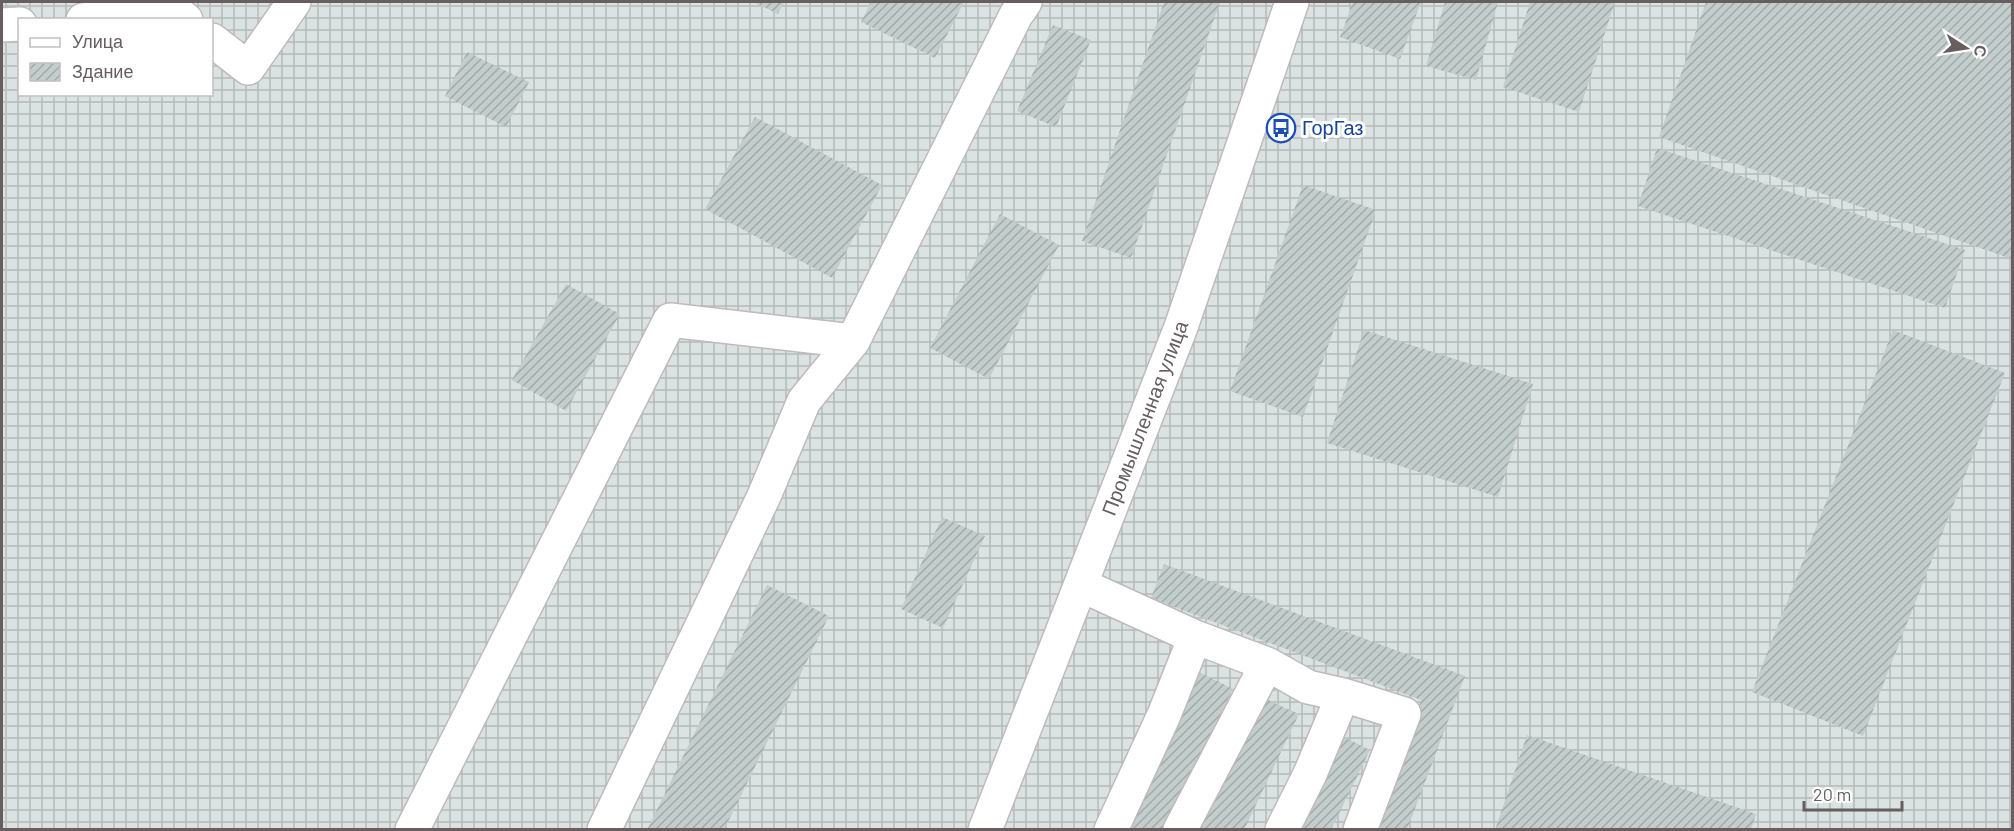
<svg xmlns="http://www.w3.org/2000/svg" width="2014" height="831" viewBox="0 0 2014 831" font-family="Barlow,sans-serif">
	<defs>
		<pattern id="industrial-grid" width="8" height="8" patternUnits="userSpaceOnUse" patternTransform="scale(1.5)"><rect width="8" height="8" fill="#dbe2e2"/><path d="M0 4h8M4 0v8" fill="none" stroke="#b5babb"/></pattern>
		<pattern id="building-hatch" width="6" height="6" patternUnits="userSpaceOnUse" patternTransform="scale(1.5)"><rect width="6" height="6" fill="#c3cdcc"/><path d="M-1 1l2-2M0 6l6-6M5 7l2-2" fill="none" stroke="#a2aaa9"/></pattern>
	</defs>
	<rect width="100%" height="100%" fill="#e6f1f1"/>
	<path fill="url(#industrial-grid)" fill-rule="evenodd" d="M2 2H2012V829L2 830ZM20 20H212V94H20Z"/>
	<path fill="url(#building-hatch)" d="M753 2H784L778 14Z
		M871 2H964L935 58 861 22Z
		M1164 2H1220L1131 258 1082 241Z
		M1353 2H1421L1400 59 1340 37Z
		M1445 2H1498L1476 80 1426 66Z
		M1530 2H1615L1579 112 1503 87Z
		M1706 2H2012V259L1659 137Z
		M1053 25 1091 40 1056 127 1017 111Z
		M467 52 529 82 506 127 445 96Z
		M755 117 882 185 832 278 705 209Z
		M1657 148 1965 250 1945 308 1638 206Z
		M1303 185 1376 210 1303 417 1230 391Z
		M1000 214 1059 245 989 379 930 348Z
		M566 284 620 314 566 411 512 380Z
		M1364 330 1533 384 1498 497 1327 443Z
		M1893 330 2005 373 1863 736 1752 692Z
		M942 517 985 536 943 628 901 609Z
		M1164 564 1465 676 1407 830H1373L1421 700 1151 598Z
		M767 585 829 616 724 830H647Z
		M1195 670 1233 689 1164 830H1116Z
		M1257 695 1299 714 1244 830H1192Z
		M1336 733 1370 750 1331 830H1289Z
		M1527 735 1756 814 1751 830H1495Z"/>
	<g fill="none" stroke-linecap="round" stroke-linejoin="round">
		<g stroke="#c1b9ba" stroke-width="36">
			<path id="minor" d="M83 20 174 10 186 20
				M2 25 20 24
				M212 40 248 68 294 2
				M1081 585 1195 637 1267 664 1308 687 1343 695 1404 714 1360 830
				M412 830 670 320 853 341
				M604 830 764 496 804 401 853 341 1016 15 1025 2
				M985 830 1181 327 1292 2
				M1111 830 1164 715 1195 637
				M1180 830 1267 664
				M1282 830 1310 774 1343 695"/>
		</g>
		<use href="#minor" stroke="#fff" stroke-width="33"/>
	</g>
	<defs>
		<g id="bus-ring" transform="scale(1.5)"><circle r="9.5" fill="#fff" stroke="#1a4fb4" stroke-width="1.5"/><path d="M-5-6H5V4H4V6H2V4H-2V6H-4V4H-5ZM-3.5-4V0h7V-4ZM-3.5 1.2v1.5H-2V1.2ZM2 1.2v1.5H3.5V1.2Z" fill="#1a4fb4"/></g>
	</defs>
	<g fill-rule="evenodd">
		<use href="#bus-ring" x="1281" y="128"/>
	</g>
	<g text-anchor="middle" stroke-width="6" stroke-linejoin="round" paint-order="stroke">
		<g font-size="20" fill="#164399" stroke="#fff" text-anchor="start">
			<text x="1302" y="135">ГорГаз</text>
		</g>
		<g font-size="20" fill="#685e60" stroke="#fff">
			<text transform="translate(1145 418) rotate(-69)" y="7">Промышленная улица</text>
		</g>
	</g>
	<rect width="2014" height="831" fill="none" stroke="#685e60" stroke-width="6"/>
	<rect x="18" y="18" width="195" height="78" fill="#ffffff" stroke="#c3bfbf" stroke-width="1.5"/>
	<rect x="30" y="38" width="30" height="9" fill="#ffffff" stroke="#c3bfbf" stroke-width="1.5"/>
	<text x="72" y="48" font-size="18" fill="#685e60">Улица</text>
	<rect x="30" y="63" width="30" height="18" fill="url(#building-hatch)" stroke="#c3bfbf" stroke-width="1.5"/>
	<text x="72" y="78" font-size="18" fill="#685e60">Здание</text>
	<g transform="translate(1966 48) rotate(102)" stroke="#ffffff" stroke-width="4.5" paint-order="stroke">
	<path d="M0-4.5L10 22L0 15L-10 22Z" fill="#685e60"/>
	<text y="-9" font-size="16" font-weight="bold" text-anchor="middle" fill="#685e60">С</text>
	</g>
	<path d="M1804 801v9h98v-9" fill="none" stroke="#685e60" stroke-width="3"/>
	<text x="1813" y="801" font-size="18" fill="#685e60" stroke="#ffffff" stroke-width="4.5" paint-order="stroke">20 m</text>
</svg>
